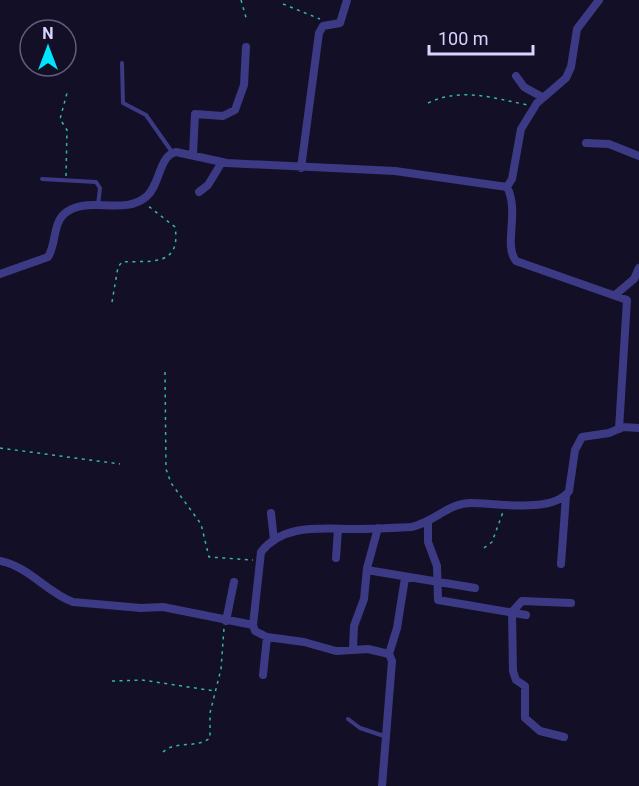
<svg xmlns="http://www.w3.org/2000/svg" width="639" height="786" viewBox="0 0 639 786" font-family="Roboto,sans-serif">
	<rect width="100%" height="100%" fill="#130f26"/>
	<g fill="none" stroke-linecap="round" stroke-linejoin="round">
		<path stroke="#2fb8b0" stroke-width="1.5" stroke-dasharray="3 4.5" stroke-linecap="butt" d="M241 0 247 21
			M283 4 320 19
			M428 103C462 87 492 98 528 105
			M66 176 67 130 60 119 67 93
			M112 302 118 267 122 262C146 260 182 269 175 227L147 205
			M165 372 166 469 171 483 201 524 209 557 253 560
			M0 448 120 464
			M484 548 492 542 503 512
			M112 681 142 680 215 691
			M163 752C176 740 196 749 210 738V713L221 669 224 628"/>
		<path stroke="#3d3a85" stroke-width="4" d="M122 63 123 103 146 115 172 152
			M42 179 96 182 100 188 98 205
			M348 719 360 728 384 736"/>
		<path stroke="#3d3a85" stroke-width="8" d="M516 76 524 87 542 97
			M586 143 609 144 639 156
			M193 154 195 114 223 116 235 110 244 85 246 47
			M301 168 319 33 323 26 340 23 347 0
			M507 187C520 212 503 245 516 261L627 300 619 429
			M199 192 208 185 222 162
			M0 274 48 257C56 245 53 224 64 214 87 194 124 217 147 196 160 185 159 155 176 152L227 163 395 171 507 187 512 179 521 129 537 103 566 78 571 67 577 29 599 0
			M615 295 634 279 639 268
			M271 513 274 540
			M428 523V542L437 566 438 600 526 615
			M336 558 338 529
			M0 561C30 567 46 592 73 602L141 608 163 607 253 625 261 552C284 523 322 529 354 529 373 529 392 528 411 527 433 523 448 503 471 503 495 503 553 514 569 491L575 450 582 437 609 433 623 427 639 428
			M561 564 566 496
			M367 570 475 588
			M226 621 234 582
			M253 625 255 631 267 637 304 642 336 651 368 649 389 654 392 661 382 786
			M353 649 354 626 364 599 367 568 378 528
			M389 654 397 628 405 578
			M263 675 267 637
			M564 737 540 731 525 718V686L516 680 513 671 512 612 522 601 571 603"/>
	</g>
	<g transform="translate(48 48)"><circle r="28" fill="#130f26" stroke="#625e7d" stroke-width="1.5"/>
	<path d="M0-4.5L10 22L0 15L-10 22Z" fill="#00e5ff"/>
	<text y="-9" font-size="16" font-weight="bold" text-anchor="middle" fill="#d9d4ff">N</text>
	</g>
	<path d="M429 45v9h104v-9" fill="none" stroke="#d9d4ff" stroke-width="3"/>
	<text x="438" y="45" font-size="18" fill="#d9d4ff" stroke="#130f26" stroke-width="4.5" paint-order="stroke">100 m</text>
</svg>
